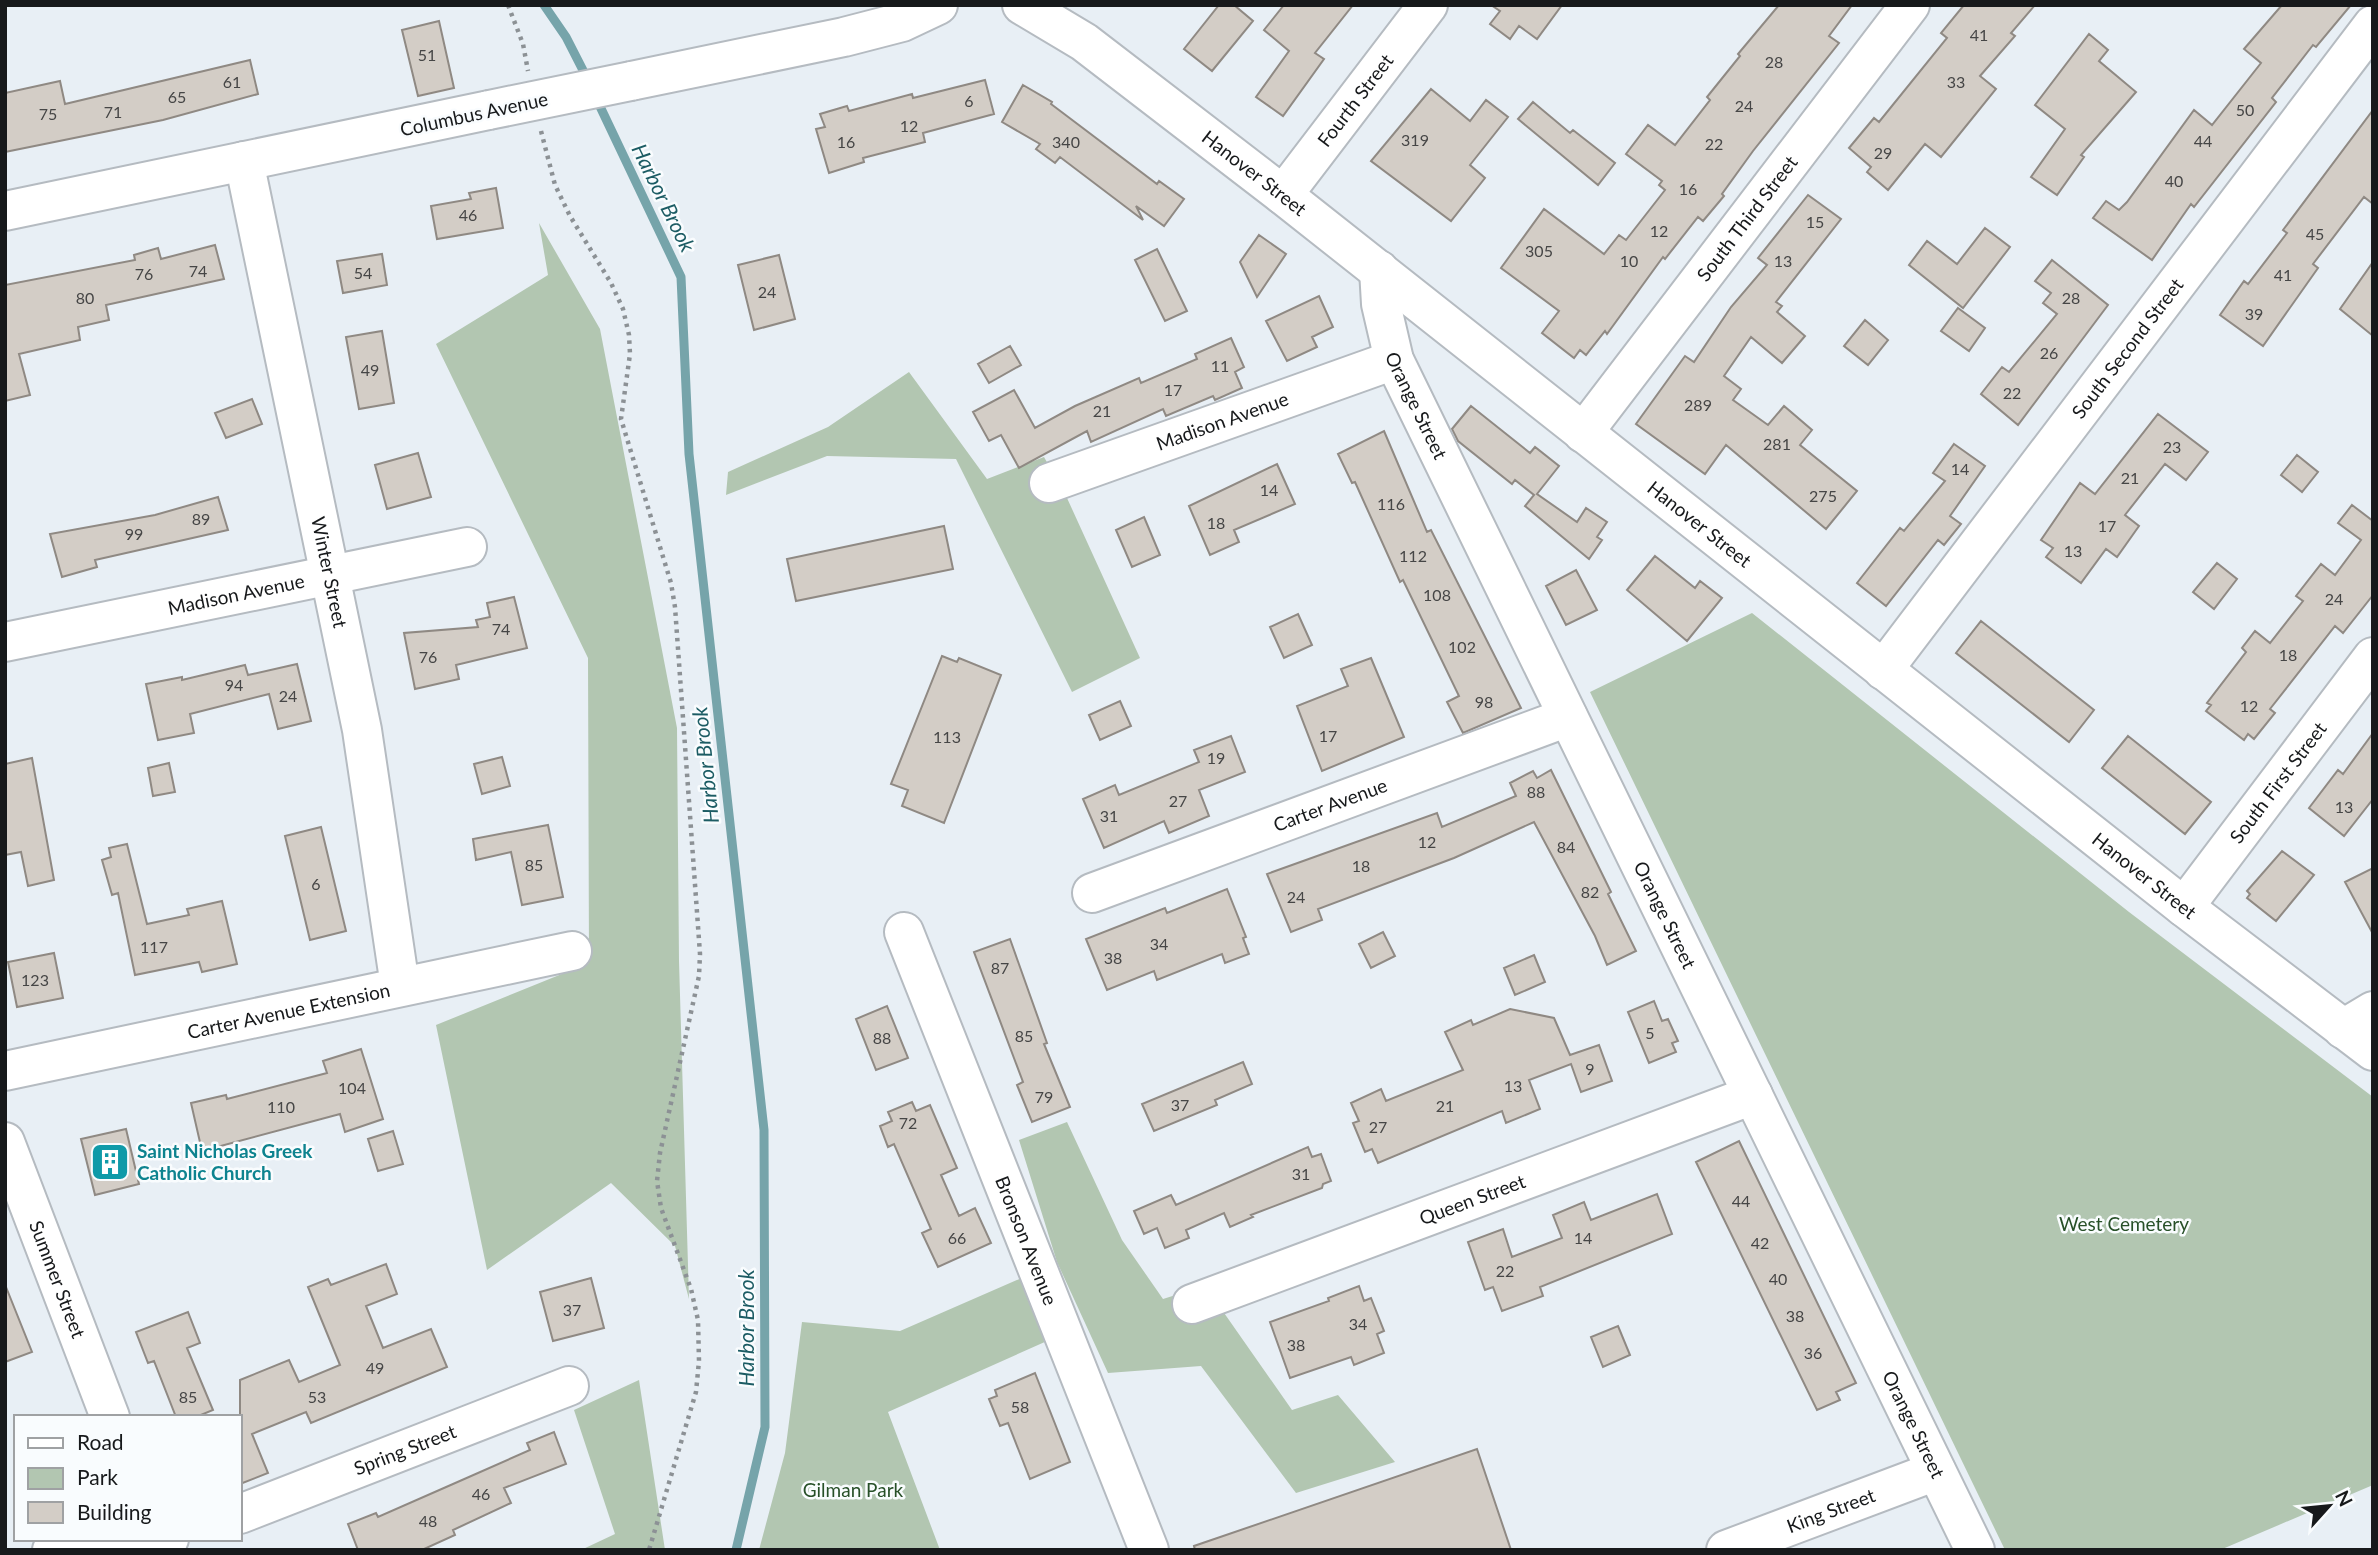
<svg xmlns="http://www.w3.org/2000/svg" width="2378" height="1555" viewBox="0 0 2378 1555" font-family="Lato,sans-serif">
	<rect width="100%" height="100%" fill="#e8eff5"/>
	<path fill="#b2c6b1" d="M539 223 600 329 677 728 679 961 689 1299 675 1246 611 1183 487 1270 436 1025 589 963 588 658 436 344 548 275Z
		M909 372 987 479 1044 457 1067 498 1140 658 1072 692 956 459 827 456 726 495 728 472 828 427Z
		M1752 613 2129 912 2373 1097V1485L2220 1550H2005L1590 692Z
		M1067 1122 1122 1240 1163 1299 1182 1293 1222 1310 1292 1410 1338 1395 1395 1462 1296 1493 1201 1366 1108 1373 1057 1262 1019 1140Z
		M1024 1277 1047 1341 888 1412 940 1550H759L785 1453 802 1322 900 1331Z
		M639 1380 665 1550H581L615 1534 574 1410Z"/>
	<g fill="none" stroke-linecap="round" stroke-linejoin="round">
		<path stroke="#76a4aa" stroke-width="9" d="M544 5 566 37 589 82
			M596 98 681 277 689 454 764 1130 765 1427 736 1550"/>
	</g>
	<path fill="#d3cdc6" stroke="#8f8983" stroke-width="2" d="M1219 5H1234L1253 21 1212 71 1184 49Z
		M1284 5H1353L1315 53 1324 59 1283 116 1256 97 1289 51 1264 30Z
		M1491 5H1562L1537 39 1519 26 1510 39 1490 24 1500 11Z
		M1779 5H1852L1829 36 1839 43 1753 151 1722 194 1724 196 1703 221 1698 217 1665 259 1663 257 1607 334 1605 331 1586 355 1580 350 1574 358 1542 333 1559 311 1501 268 1544 209 1604 254 1619 235 1626 240 1665 190 1659 185 1662 181 1626 154 1648 125 1675 145 1710 100 1707 97 1740 56 1738 54Z
		M1964 5H2035L2011 33 2015 36 1980 76 1996 89 1941 157 1925 144 1888 190 1867 172 1871 167 1849 148 1874 118 1879 122 1947 38 1941 33Z
		M2282 5H2351L2316 47 2313 45 2272 98 2276 102 2194 207 2191 204 2152 260 2093 218 2106 201 2119 210 2127 202 2194 110 2212 125 2261 63 2244 49Z
		M439 21 454 88 418 96 402 30Z
		M2089 34 2108 50 2099 61 2136 92 2081 155 2084 157 2057 195 2031 177 2065 129 2035 105Z
		M250 60 258 94 163 120 5 152V93L60 81 65 104Z
		M985 80 994 114 923 133 925 142 863 158 864 162 829 173 816 129 825 127 820 114 847 106 849 111 912 94 913 98Z
		M1023 85 1052 102 1051 104 1157 184 1159 181 1184 199 1164 226 1136 206 1143 220 1060 157 1055 163 1036 149 1040 144 1002 122Z
		M1431 89 1470 121 1486 100 1508 117 1470 165 1485 178 1451 221 1371 161Z
		M1533 102 1570 133 1573 130 1615 163 1598 185 1518 119Z
		M2373 110V204L2364 197 2313 264 2318 268 2263 346 2220 315 2244 281 2248 284 2287 233 2283 230Z
		M496 188 503 228 437 239 431 206 471 199 469 193Z
		M1808 195 1841 219 1776 302 1782 306 1777 312 1805 336 1782 363 1751 337 1724 376 1741 389 1733 400 1768 425 1784 406 1812 430 1800 445 1857 491 1826 529 1726 445 1705 474 1636 424 1685 356 1694 362 1731 307 1767 265 1758 258Z
		M1985 228 2010 247 1963 308 1909 265 1927 241 1957 264Z
		M1259 235 1286 254 1257 297 1240 262Z
		M215 245 224 279 106 305 109 320 78 327 80 340 19 354 30 395 5 401V285L135 260 134 255 158 248 161 259Z
		M1157 249 1187 311 1165 321 1135 260Z
		M382 254 387 285 343 293 337 261Z
		M779 255 795 319 754 330 738 265Z
		M2052 260 2108 305 2018 425 1981 394 2002 367 2009 372 2057 314 2043 303 2051 293 2035 281Z
		M2373 262V336L2340 309Z
		M1319 296 1333 327 1312 337 1317 347 1287 361 1266 321Z
		M1958 308 1985 328 1969 351 1941 331Z
		M1865 320 1888 340 1868 365 1844 346Z
		M382 331 394 403 359 409 346 337Z
		M1231 338 1244 367 1235 372 1242 388 1215 400 1213 396 1166 416 1163 409 1091 442 1087 431 1019 468 1001 435 989 441 973 412 1014 390 1035 428 1075 406 1139 378 1141 383 1197 359 1195 354Z
		M1010 346 1021 365 989 383 978 364Z
		M252 399 262 424 226 438 215 413Z
		M1471 406 1530 453 1535 447 1559 466 1537 494 1577 522 1586 508 1607 522 1597 537 1602 540 1589 559 1525 506 1534 495 1515 480 1512 484 1458 441 1452 429Z
		M2158 414 2208 452 2186 480 2165 464 2125 515 2139 526 2117 557 2106 549 2081 583 2046 557 2053 548 2041 540 2080 483 2095 494Z
		M1384 431 1427 532 1431 530 1521 708 1463 733 1447 702 1459 696 1403 580 1400 582 1355 482 1352 483 1338 454Z
		M1954 444 1985 466 1950 516 1961 524 1944 545 1938 540 1886 606 1857 583 1900 528 1904 531 1945 481 1933 473Z
		M418 453 431 497 387 509 375 465Z
		M2297 455 2318 472 2302 492 2281 475Z
		M1277 464 1295 504 1234 530 1239 542 1210 555 1189 506Z
		M218 497 228 530 95 560 97 567 62 577 50 534 155 515Z
		M2352 505 2373 521V595L2343 633 2335 626 2270 709 2275 713 2254 739 2248 734 2244 740 2206 711 2211 705 2207 703 2246 652 2242 648 2255 631 2270 643 2303 601 2296 596 2321 564 2335 575 2361 540 2338 523Z
		M1144 517 1160 555 1132 567 1116 530Z
		M944 526 953 569 796 601 787 559Z
		M1655 556 1695 588 1700 581 1722 598 1687 641 1627 590Z
		M2217 563 2237 579 2214 609 2193 592Z
		M1576 570 1597 610 1566 625 1546 586Z
		M514 597 527 648 456 665 459 679 415 689 404 633 478 627 476 620 490 617 487 603Z
		M1298 614 1312 645 1284 658 1270 627Z
		M1981 621 2094 710 2069 742 1956 653Z
		M942 656 957 662 959 658 1001 675 944 823 902 806 908 790 891 784Z
		M1371 658 1404 737 1322 771 1297 706 1348 686 1341 669Z
		M297 664 311 721 278 729 269 694 190 714 194 733 158 740 146 684 182 677V680L245 665 248 675Z
		M1120 701 1131 726 1100 740 1089 715Z
		M2373 733V799L2344 836 2309 808 2338 770 2343 774Z
		M1231 736 1245 772 1199 790 1209 816 1169 833 1164 821 1104 848 1083 799 1115 785 1119 795 1199 762 1194 750Z
		M2128 736 2211 802 2185 834 2102 768Z
		M502 757 510 786 482 794 474 764Z
		M32 758 54 880 28 886 21 852 5 855V764Z
		M169 763 175 792 153 796 148 768Z
		M1551 770 1611 892 1608 894 1636 951 1607 965 1595 936 1534 822 1454 858 1318 909 1322 920 1291 932 1267 874 1437 813 1442 827 1516 796 1510 783 1533 771 1537 778Z
		M548 825 563 897 522 905 511 852 476 860 473 839Z
		M321 827 346 931 310 940 285 836Z
		M127 844 147 924 189 915 187 909 222 901 237 964 202 972 199 962 135 975 118 893 112 895 102 860 111 857 109 848Z
		M2282 851 2314 875 2276 921 2247 898 2250 894 2247 891Z
		M2373 868V934L2345 882Z
		M1227 889 1246 937 1243 938 1249 954 1225 963 1222 954 1157 980 1154 971 1107 990 1086 939 1165 908 1167 913Z
		M1383 932 1395 956 1371 968 1359 944Z
		M1010 939 1047 1043 1044 1044 1070 1107 1032 1122 1017 1085 1023 1082 974 952Z
		M54 953 63 998 17 1007 8 962Z
		M1534 955 1545 982 1515 995 1504 968Z
		M1654 1001 1662 1021 1668 1019 1678 1041 1672 1043 1676 1052 1649 1063 1628 1012Z
		M887 1006 908 1058 876 1070 856 1019Z
		M1510 1009 1554 1018 1570 1055 1599 1045 1612 1081 1581 1092 1571 1064 1529 1080 1540 1109 1506 1123 1502 1111 1378 1163 1372 1149 1365 1152 1353 1123 1359 1121 1351 1103 1381 1089 1386 1101 1463 1070 1445 1032 1471 1020 1473 1025Z
		M361 1049 383 1119 345 1132 340 1114 202 1151 191 1103 226 1095 227 1099 327 1073 323 1061Z
		M1243 1062 1252 1084 1215 1100 1217 1105 1154 1131 1142 1104Z
		M912 1102 916 1111 930 1105 957 1168 941 1175 959 1216 975 1208 991 1243 938 1267 922 1233 931 1229 894 1144 888 1147 880 1126 892 1121 888 1112Z
		M126 1129 139 1184 95 1195 81 1139Z
		M393 1131 403 1164 378 1171 368 1139Z
		M1739 1141 1856 1383 1836 1392 1840 1400 1817 1410 1696 1162Z
		M1308 1147 1312 1157 1321 1154 1331 1181 1323 1184 1322 1188 1251 1215 1253 1217 1230 1227 1224 1213 1186 1230 1189 1238 1165 1248 1157 1228 1144 1234 1134 1211 1171 1195 1176 1205Z
		M1657 1194 1672 1234 1540 1287 1543 1296 1502 1311 1493 1287 1485 1290 1468 1242 1503 1229 1512 1257 1562 1238 1553 1215 1584 1202 1591 1220Z
		M386 1264 397 1294 366 1306 383 1348 431 1329 447 1367 311 1423 306 1412 252 1434 268 1473 240 1484V1380L289 1360 299 1382 340 1365 308 1287 328 1279 331 1285Z
		M591 1278 604 1328 553 1341 540 1292Z
		M1359 1286 1364 1301 1371 1298 1384 1331 1377 1334 1384 1353 1354 1365 1351 1357 1290 1378 1270 1322 1329 1301 1328 1298Z
		M6 1287 32 1352 5 1362V1288Z
		M188 1312 200 1343 187 1348 213 1410 196 1417H176L154 1361 148 1363 136 1332Z
		M1618 1326 1630 1355 1603 1367 1591 1337Z
		M1035 1373 1070 1462 1030 1479 1008 1423 1000 1426 989 1399 997 1396 995 1390Z
		M554 1432 566 1464 504 1488 511 1503 453 1530 455 1535 422 1550H358L348 1524 376 1513 378 1517 453 1484 530 1450 527 1443Z
		M1477 1449 1511 1550H1195L1194 1546Z"/>
	<g fill="none" stroke-linecap="round" stroke-linejoin="round">
		<g stroke="#b5bbc1" stroke-width="42">
			<g id="minor">
				<path d="M631 81 844 37 902 22 938 5"/>
				<path id="s1" d="M244 161 362 730 400 986"/>
				<path id="s2" d="M1283 195 1428 5"/>
				<path d="M5 211 489 110"/>
				<path id="s3" d="M1379 270 1381 304 1394 360 1975 1550"/>
				<path id="s4" d="M1583 433 1910 5"/>
				<path id="s5" d="M1049 483 1394 360"/>
				<path id="s6" d="M5 642 467 547"/>
				<path id="s7" d="M1883 670 2373 25"/>
				<path id="s8" d="M1092 893 1568 717"/>
				<path id="s9" d="M2184 907 2373 657"/>
				<path id="s10" d="M904 932 1149 1550"/>
				<path d="M2343 1029 2373 1011"/>
				<path id="s11" d="M5 1071 572 951"/>
				<path id="s12" d="M5 1142 110 1417"/>
				<path id="s13" d="M1192 1304 1753 1095"/>
				<path id="s14" d="M240 1514 569 1386"/>
				<path d="M52 1550 169 1539"/>
				<path id="s15" d="M1726 1550 1936 1471"/>
			</g>
		</g>
		<g stroke="#b5bbc1" stroke-width="42">
			<g id="major">
				<path id="s16" d="M1022 5 1084 42 1283 195 2184 907 2373 1051"/>
			</g>
		</g>
		<path stroke="#8c9195" stroke-width="4.5" stroke-dasharray="3.5 5" stroke-linecap="butt" d="M508 5 523 44 528 71
			M541 131 555 185 570 216 611 283 623 309 629 335 630 354 621 419 671 583 675 607 700 954 699 976 660 1153 657 1181 661 1208 691 1289 698 1320 699 1361 696 1392 649 1550"/>
		<use href="#minor" stroke="#fff" stroke-width="38"/>
		<use href="#major" stroke="#fff" stroke-width="38"/>
		<g stroke="#b5bbc1" stroke-width="42" stroke-linecap="butt">
			<path id="minor-bridge" d="M489 110 631 81"/>
		</g>
		<use href="#minor-bridge" stroke="#fff" stroke-width="38"/>
	</g>
	<defs>
		<g id="building-square" transform="scale(2.0125)"><rect x="-9" y="-9" width="18" height="18" rx="4" fill="#0f9aa8" stroke="#f9fcfe"/><path d="M-4-6H4V6H1V3H-1V6H-4ZM-2.5-4.3h1.7v1.8h-1.7ZM.8-4.3h1.7v1.8H.8ZM-2.5-1h1.7V.8h-1.7ZM.8-1h1.7V.8H.8Z" fill="#fff"/></g>
	</defs>
	<g fill-rule="evenodd">
		<use href="#building-square" x="110" y="1162"/>
	</g>
	<g text-anchor="middle" stroke-width="5" stroke-linejoin="round" paint-order="stroke">
		<g font-size="16" fill="#464646">
			<text x="1979" y="41">41</text>
			<text x="427" y="61">51</text>
			<text x="1774" y="68">28</text>
			<text x="232" y="88">61</text>
			<text x="1956" y="88">33</text>
			<text x="177" y="103">65</text>
			<text x="969" y="107">6</text>
			<text x="1744" y="112">24</text>
			<text x="2245" y="116">50</text>
			<text x="113" y="118">71</text>
			<text x="48" y="120">75</text>
			<text x="909" y="132">12</text>
			<text x="1415" y="146">319</text>
			<text x="2203" y="147">44</text>
			<text x="846" y="148">16</text>
			<text x="1066" y="148">340</text>
			<text x="1714" y="150">22</text>
			<text x="1883" y="159">29</text>
			<text x="2174" y="187">40</text>
			<text x="1688" y="195">16</text>
			<text x="468" y="221">46</text>
			<text x="1815" y="228">15</text>
			<text x="1659" y="237">12</text>
			<text x="2315" y="240">45</text>
			<text x="1539" y="257">305</text>
			<text x="1629" y="267">10</text>
			<text x="1783" y="267">13</text>
			<text x="198" y="277">74</text>
			<text x="363" y="279">54</text>
			<text x="144" y="280">76</text>
			<text x="2283" y="281">41</text>
			<text x="767" y="298">24</text>
			<text x="85" y="304">80</text>
			<text x="2071" y="304">28</text>
			<text x="2254" y="320">39</text>
			<text x="2049" y="359">26</text>
			<text x="1220" y="372">11</text>
			<text x="370" y="376">49</text>
			<text x="1173" y="396">17</text>
			<text x="2012" y="399">22</text>
			<text x="1698" y="411">289</text>
			<text x="1102" y="417">21</text>
			<text x="1777" y="450">281</text>
			<text x="2172" y="453">23</text>
			<text x="1960" y="475">14</text>
			<text x="2130" y="484">21</text>
			<text x="1269" y="496">14</text>
			<text x="1823" y="502">275</text>
			<text x="1391" y="510">116</text>
			<text x="201" y="525">89</text>
			<text x="1216" y="529">18</text>
			<text x="2107" y="532">17</text>
			<text x="134" y="540">99</text>
			<text x="2073" y="557">13</text>
			<text x="1413" y="562">112</text>
			<text x="1437" y="601">108</text>
			<text x="2334" y="605">24</text>
			<text x="501" y="635">74</text>
			<text x="1462" y="653">102</text>
			<text x="2288" y="661">18</text>
			<text x="428" y="663">76</text>
			<text x="234" y="691">94</text>
			<text x="288" y="702">24</text>
			<text x="1484" y="708">98</text>
			<text x="2249" y="712">12</text>
			<text x="1328" y="742">17</text>
			<text x="947" y="743">113</text>
			<text x="1216" y="764">19</text>
			<text x="1536" y="798">88</text>
			<text x="1178" y="807">27</text>
			<text x="2344" y="813">13</text>
			<text x="1109" y="822">31</text>
			<text x="1427" y="848">12</text>
			<text x="1566" y="853">84</text>
			<text x="534" y="871">85</text>
			<text x="1361" y="872">18</text>
			<text x="316" y="890">6</text>
			<text x="1590" y="898">82</text>
			<text x="1296" y="903">24</text>
			<text x="1159" y="950">34</text>
			<text x="154" y="953">117</text>
			<text x="1113" y="964">38</text>
			<text x="1000" y="974">87</text>
			<text x="35" y="986">123</text>
			<text x="1650" y="1039">5</text>
			<text x="1024" y="1042">85</text>
			<text x="882" y="1044">88</text>
			<text x="1590" y="1075">9</text>
			<text x="1513" y="1092">13</text>
			<text x="352" y="1094">104</text>
			<text x="1044" y="1103">79</text>
			<text x="1180" y="1111">37</text>
			<text x="1445" y="1112">21</text>
			<text x="281" y="1113">110</text>
			<text x="908" y="1129">72</text>
			<text x="1378" y="1133">27</text>
			<text x="1301" y="1180">31</text>
			<text x="1741" y="1207">44</text>
			<text x="957" y="1244">66</text>
			<text x="1583" y="1244">14</text>
			<text x="1760" y="1249">42</text>
			<text x="1505" y="1277">22</text>
			<text x="1778" y="1285">40</text>
			<text x="572" y="1316">37</text>
			<text x="1795" y="1322">38</text>
			<text x="1358" y="1330">34</text>
			<text x="1296" y="1351">38</text>
			<text x="1813" y="1359">36</text>
			<text x="375" y="1374">49</text>
			<text x="188" y="1403">85</text>
			<text x="317" y="1403">53</text>
			<text x="1020" y="1413">58</text>
			<text x="481" y="1500">46</text>
			<text x="428" y="1527">48</text>
		</g>
		<g font-size="19" fill="#17191b" stroke="#f9fcfe">
			<text dy="7" stroke="none"><textPath href="#s2" startOffset="119">Fourth Street</textPath></text>
			<text transform="translate(474 114) rotate(-12)" y="7">Columbus Avenue</text>
			<text dy="7" stroke="none"><textPath href="#s16" startOffset="287">Hanover Street</textPath></text>
			<text dy="7" stroke="none"><textPath href="#s4" startOffset="270">South Third Street</textPath></text>
			<text dy="7" stroke="none"><textPath href="#s7" startOffset="404">South Second Street</textPath></text>
			<text dy="7" stroke="none"><textPath href="#s3" startOffset="142">Orange Street</textPath></text>
			<text dy="7" stroke="none"><textPath href="#s5" startOffset="184">Madison Avenue</textPath></text>
			<text dy="7" stroke="none"><textPath href="#s16" startOffset="854">Hanover Street</textPath></text>
			<text dy="7" stroke="none"><textPath href="#s1" startOffset="420">Winter Street</textPath></text>
			<text dy="7" stroke="none"><textPath href="#s6" startOffset="236">Madison Avenue</textPath></text>
			<text dy="7" stroke="none"><textPath href="#s9" startOffset="156">South First Street</textPath></text>
			<text dy="7" stroke="none"><textPath href="#s8" startOffset="254">Carter Avenue</textPath></text>
			<text dy="7" stroke="none"><textPath href="#s16" startOffset="1421">Hanover Street</textPath></text>
			<text dy="7" stroke="none"><textPath href="#s3" startOffset="709">Orange Street</textPath></text>
			<text dy="7" stroke="none"><textPath href="#s11" startOffset="290">Carter Avenue Extension</textPath></text>
			<text dy="7" stroke="none"><textPath href="#s13" startOffset="299">Queen Street</textPath></text>
			<text dy="7" stroke="none"><textPath href="#s10" startOffset="332">Bronson Avenue</textPath></text>
			<text dy="7" stroke="none"><textPath href="#s12" startOffset="147">Summer Street</textPath></text>
			<text dy="7" stroke="none"><textPath href="#s3" startOffset="1276">Orange Street</textPath></text>
			<text dy="7" stroke="none"><textPath href="#s14" startOffset="177">Spring Street</textPath></text>
			<text dy="7" stroke="none"><textPath href="#s15" startOffset="112">King Street</textPath></text>
		</g>
		<g font-size="19" font-weight="bold" fill="#0d838f" stroke="#f9fcfe" text-anchor="start">
			<text x="137" y="1158">Saint Nicholas Greek<tspan x="137" dy="22">Catholic Church</tspan></text>
		</g>
		<g font-size="19" fill="#275028" stroke="#f9fcfe">
			<text x="2124" y="1231">West Cemetery</text>
			<text x="853" y="1497">Gilman Park</text>
		</g>
		<g font-size="21" font-style="italic" fill="#1c5c64" stroke="#f9fcfe">
			<text transform="translate(663 198) rotate(64)" y="7">Harbor Brook</text>
			<text transform="translate(706 765) rotate(-96)" y="7">Harbor Brook</text>
			<text transform="translate(747 1328) rotate(-90)" y="7">Harbor Brook</text>
		</g>
	</g>
	<rect width="2378" height="1555" fill="none" stroke="#17191b" stroke-width="14"/>
	<rect x="14" y="1415" width="228" height="126" fill="#f9fcfe" stroke="#9fa1a3" stroke-width="2"/>
	<rect x="28" y="1438" width="35" height="10" fill="#ffffff" stroke="#9fa1a3" stroke-width="2"/>
	<text x="77" y="1450" font-size="21" fill="#17191b">Road</text>
	<rect x="28" y="1468" width="35" height="21" fill="#b2c6b1" stroke="#9fa1a3" stroke-width="2"/>
	<text x="77" y="1485" font-size="21" fill="#17191b">Park</text>
	<rect x="28" y="1502" width="35" height="21" fill="#d3cdc6" stroke="#9fa1a3" stroke-width="2"/>
	<text x="77" y="1520" font-size="21" fill="#17191b">Building</text>
	<g transform="translate(2329 1506) rotate(63)" stroke="#f9fcfe" stroke-width="5" paint-order="stroke">
	<path d="M0-5L12 26L0 18L-12 26Z" fill="#17191b"/>
	<text y="-10" font-size="19" font-weight="bold" text-anchor="middle" fill="#17191b">N</text>
	</g>
</svg>
